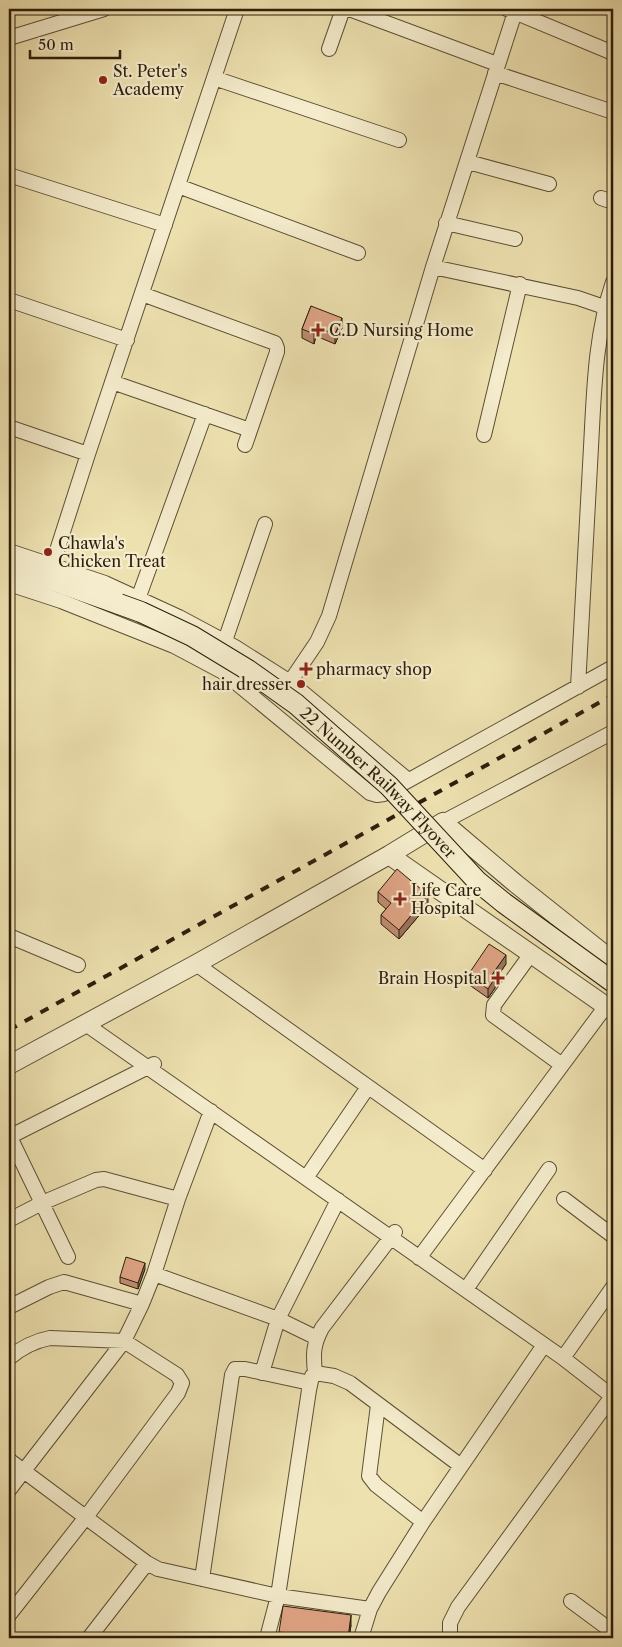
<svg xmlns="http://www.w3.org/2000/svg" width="622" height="1647" viewBox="0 0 622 1647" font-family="'Libre Caslon Text',serif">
	<rect width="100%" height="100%" fill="#eee1b0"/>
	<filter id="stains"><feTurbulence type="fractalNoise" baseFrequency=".004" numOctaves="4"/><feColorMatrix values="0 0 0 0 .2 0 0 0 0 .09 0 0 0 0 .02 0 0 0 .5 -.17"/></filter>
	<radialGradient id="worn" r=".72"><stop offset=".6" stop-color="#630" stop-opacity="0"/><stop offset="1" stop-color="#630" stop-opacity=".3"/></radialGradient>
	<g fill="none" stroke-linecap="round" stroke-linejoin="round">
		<g stroke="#5c4f34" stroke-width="16">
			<path id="minor" d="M349 9 497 64
				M507 9 613 53
				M9 38 104 9
				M329 49 343 9
				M495 73 613 112
				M214 78 399 140
				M468 162 549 184
				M9 175 165 225
				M178 186 358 253
				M601 198 613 202
				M446 223 515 239
				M433 267 578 298 613 310
				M142 294 275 343 277 348V352L245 445
				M9 300 127 340
				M112 382 250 430
				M9 427 88 454
				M484 435 520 284
				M9 551 105 583 179 617 235 647 290 682 408 780
				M52 566 88 454 237 9
				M9 584 61 601 174 646 223 672 370 793 377 795 384 794 613 667
				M138 599 205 414
				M225 641 265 524
				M290 682 317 642 329 616 433 267 516 9
				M578 687C582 607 586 527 591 447 594 392 595 335 613 282
				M443 822 613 732
				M9 936 78 965
				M531 954 494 1005 493 1015 562 1065
				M196 964 485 1170
				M87 1025 563 1358 613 1397
				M9 1135 68 1257
				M9 1137 154 1064
				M306 1178 368 1087
				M564 1199 613 1236
				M9 1220 42 1203 96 1180 104 1179 178 1199
				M419 1258 606 1006
				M154 1274 278 1319 317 1338
				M469 1285 549 1169
				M9 1307 49 1287 64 1282 142 1304 154 1274 178 1199 211 1111
				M9 1358C21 1348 34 1341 50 1338L124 1341 177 1375 182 1383 178 1393 86 1517 9 1615
				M563 1358 613 1287
				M262 1373 278 1319 338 1200
				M315 1373C313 1354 313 1345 322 1328L395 1232
				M378 1405 369 1476 376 1485 423 1522
				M9 1460 147 1563 158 1569 278 1596 370 1609
				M9 1490 124 1341 142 1304
				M202 1579 232 1375 235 1369H245L310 1383
				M571 1601 613 1632
				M89 1638 147 1563
				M267 1638 278 1596 309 1390 312 1376 315 1373 334 1376 350 1383 461 1466
				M361 1638 370 1609 379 1592 423 1522 544 1345
				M450 1638V1623L458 1607 613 1395"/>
		</g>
		<g stroke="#5c4f34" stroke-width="20">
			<path id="tertiary" d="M389 855 613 1011
				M9 1065 196 964 389 855 443 822 515 883 613 961"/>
		</g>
		<g stroke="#2c1e0b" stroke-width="22">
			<path id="secondary" d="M9 568 63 584 119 604"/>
		</g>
		<use href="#minor" stroke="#f4eccc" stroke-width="14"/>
		<use href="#tertiary" stroke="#f4eccc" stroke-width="18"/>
		<use href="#secondary" stroke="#f4eccc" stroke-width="20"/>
		<path stroke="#2c1e0b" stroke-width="4" stroke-dasharray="9 9" stroke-linecap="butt" d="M9 1030 613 695"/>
		<g stroke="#2c1e0b" stroke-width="22" stroke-linecap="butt">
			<g id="secondary-bridge">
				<path id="s1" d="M119 604 141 612 192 636 248 670 296 704 389 786 477 881 504 903 613 982"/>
			</g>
		</g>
		<use href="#secondary-bridge" stroke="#f4eccc" stroke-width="20"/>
	</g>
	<path fill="#c08d72" stroke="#2c1e0b" d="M311 306 342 328 335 344 316 336 314 344 302 338V329Z
		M378 892 428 905 399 939 381 924V915L386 909 378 902Z
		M506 964 495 980V988L488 998 468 984V975Z
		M145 1269 138 1289 120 1283V1277Z
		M351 1625 349 1638H279V1632Z"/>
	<path fill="#9c735d" stroke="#2c1e0b" d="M342 318V328L335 344V334Z
		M316 327V336L314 344V334Z
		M428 895V905L399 939V930Z
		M506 955V964L495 980V988L488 998V989L491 976Z
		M145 1263V1269L138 1289V1283Z
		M351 1615V1625L349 1638H348Z"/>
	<path fill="#dfa485" stroke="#2c1e0b" d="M311 306 342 318 335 334 316 327 314 334 302 329Z
		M397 869 428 895 399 930 381 915 391 903 378 892Z
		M489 944 506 955 491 976 495 978 488 989 468 975Z
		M126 1257 145 1263 138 1283 120 1277Z
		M283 1606 351 1615 348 1638H324L279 1632Z"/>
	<g fill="#8f2418" stroke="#f4eccc" stroke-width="2">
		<circle cx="103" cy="80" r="5"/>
		<path d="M315.5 322.5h5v5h5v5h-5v5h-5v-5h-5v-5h5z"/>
		<circle cx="48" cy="552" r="5"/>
		<path d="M303.5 661.5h5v5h5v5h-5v5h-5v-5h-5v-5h5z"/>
		<circle cx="301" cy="684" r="5"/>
		<path d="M397.5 891.5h5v5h5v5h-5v5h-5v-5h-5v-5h5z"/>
		<path d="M495.5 970.5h5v5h5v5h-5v5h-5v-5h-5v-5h5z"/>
	</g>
	<g text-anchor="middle" stroke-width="4.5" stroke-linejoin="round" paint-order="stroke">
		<g font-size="16" fill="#2c1e0b" stroke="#f4eccc" text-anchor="start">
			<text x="113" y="77">St. Peter's<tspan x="113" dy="18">Academy</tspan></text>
			<text x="329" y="336">C.D Nursing Home</text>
			<text x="58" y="549">Chawla's<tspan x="58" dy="18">Chicken Treat</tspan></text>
			<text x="316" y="675">pharmacy shop</text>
			<text x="291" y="690" text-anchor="end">hair dresser</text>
			<text x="411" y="896">Life Care<tspan x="411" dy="18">Hospital</tspan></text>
			<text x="487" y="984" text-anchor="end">Brain Hospital</text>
		</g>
		<g font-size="16" fill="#2c1e0b" stroke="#f4eccc">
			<text dy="6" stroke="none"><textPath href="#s1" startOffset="318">22 Number Railway Flyover</textPath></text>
		</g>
	</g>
	<rect width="622" height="1647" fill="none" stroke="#eee1b0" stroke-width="30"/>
	<rect x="10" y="10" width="602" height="1627" fill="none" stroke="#2c1e0b" stroke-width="2.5"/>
	<rect x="15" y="15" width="592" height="1617" fill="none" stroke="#2c1e0b"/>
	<path d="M30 50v8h90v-8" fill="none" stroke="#2c1e0b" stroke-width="2.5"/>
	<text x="38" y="50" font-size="15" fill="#2c1e0b" stroke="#f4eccc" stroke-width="4" paint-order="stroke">50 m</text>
	<rect width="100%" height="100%" filter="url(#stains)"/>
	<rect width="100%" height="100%" fill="url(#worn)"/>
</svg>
